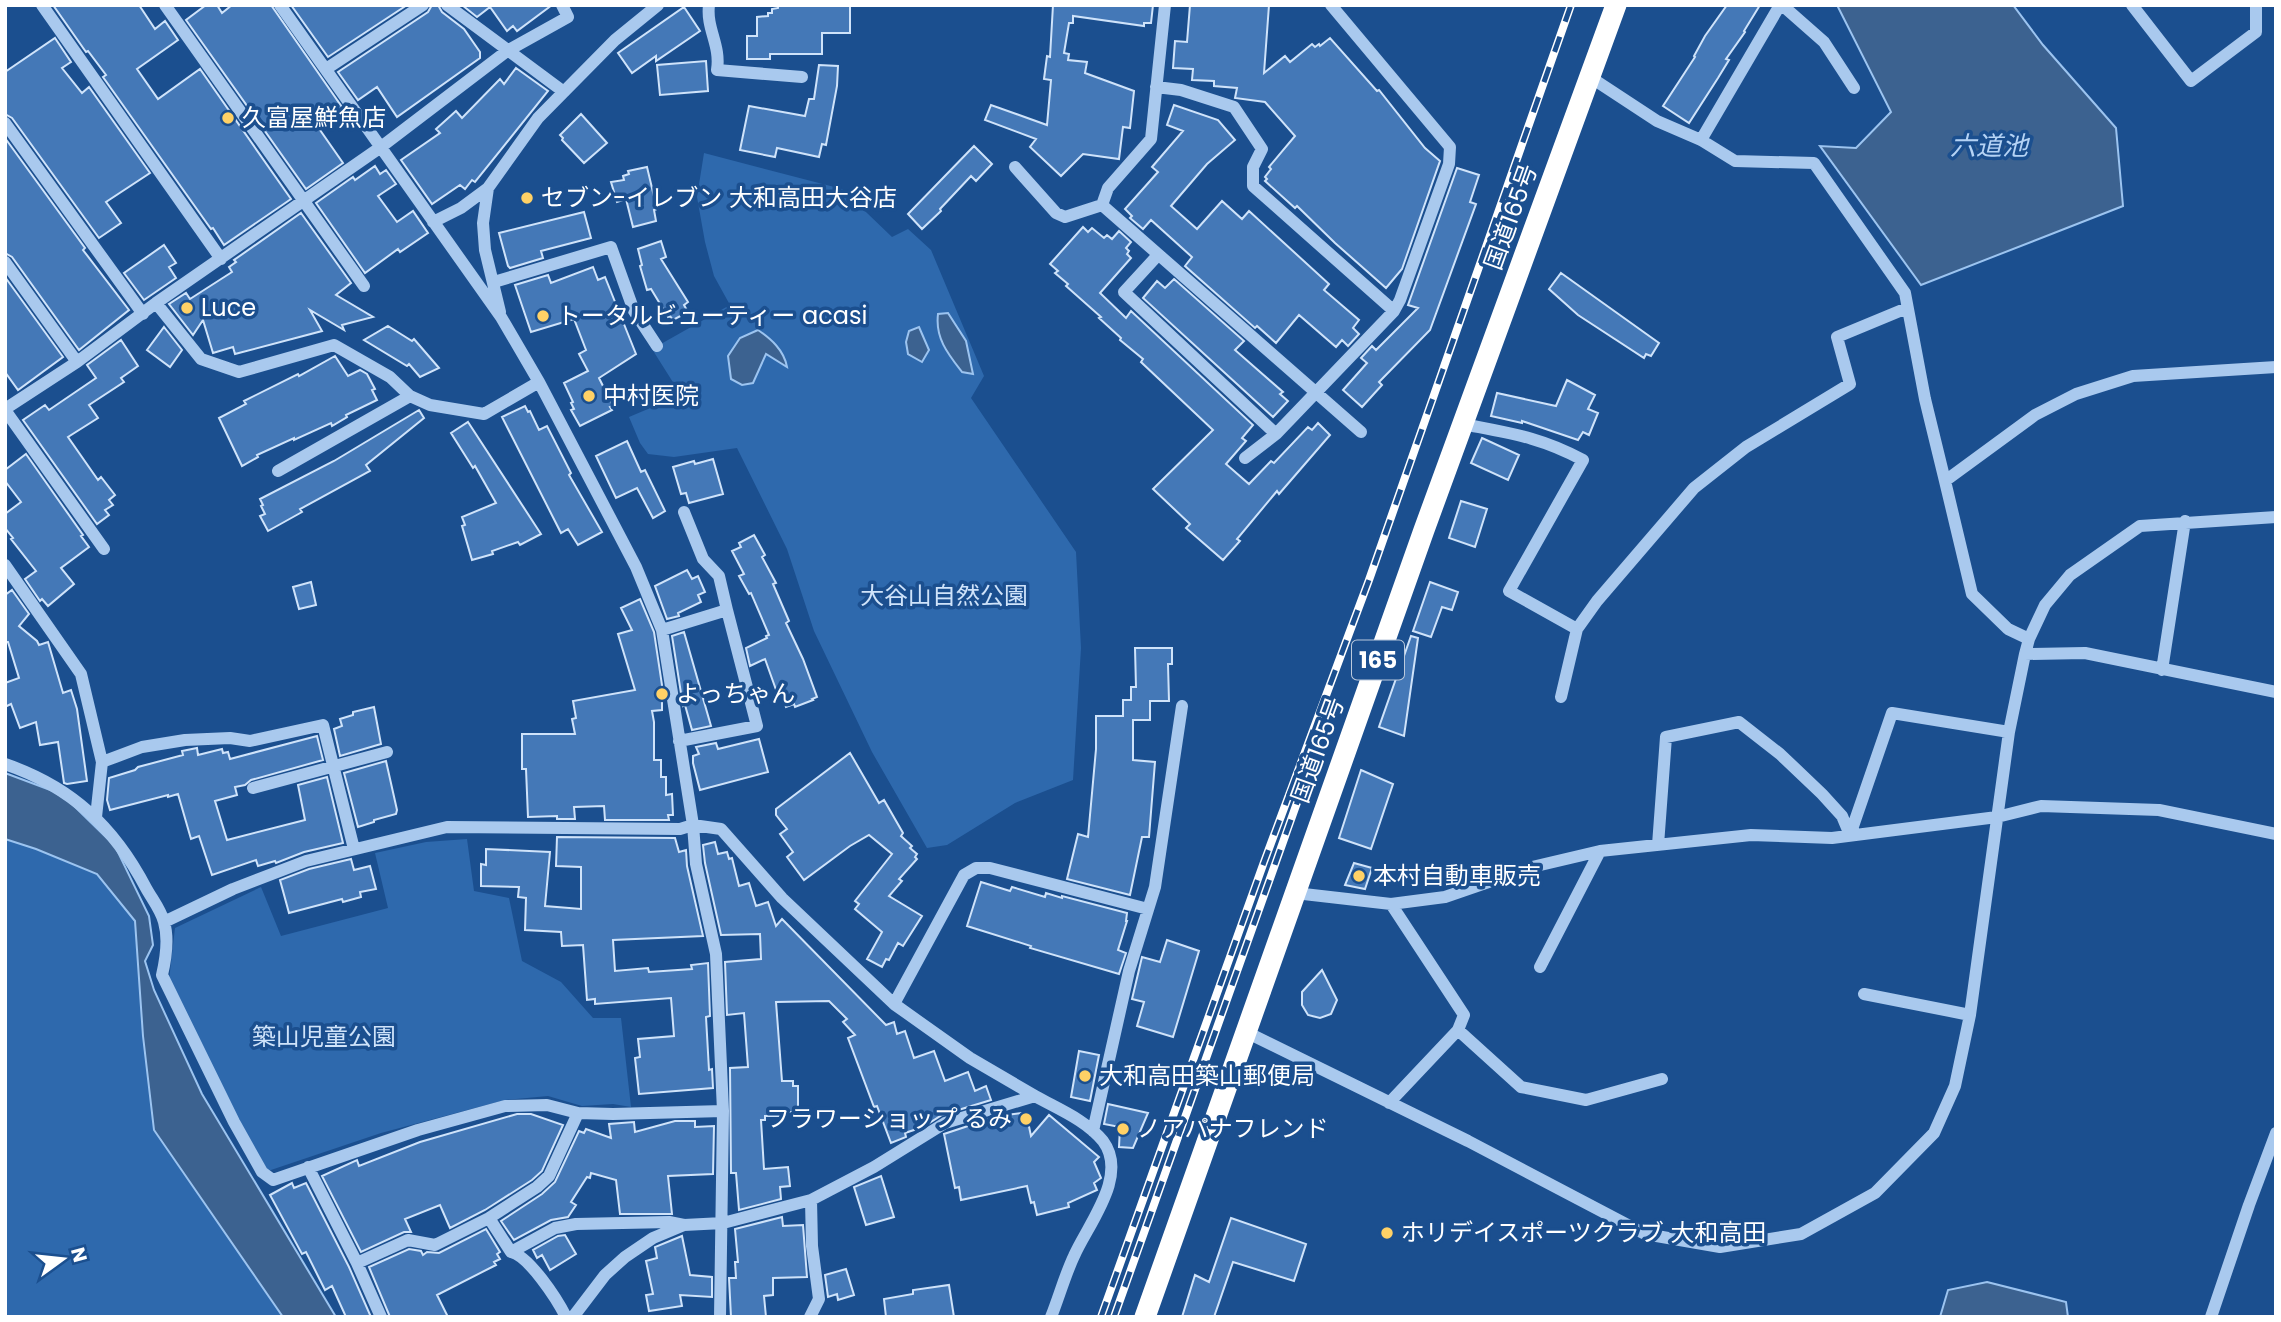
<svg xmlns="http://www.w3.org/2000/svg" width="2281" height="1322" viewBox="0 0 2281 1322" font-family="Poppins,'Noto Sans JP',sans-serif">
	<rect width="100%" height="100%" fill="#1b4f8f"/>
	<path fill="#2e69ad" d="M704 153 842 189 892 237 908 229 931 250 984 376 971 398 1076 552 1081 648 1073 780 1015 803 947 845 927 848 872 752 814 631 787 549 737 448 674 457 648 454 640 443 629 417 681 395 652 349 730 305 714 276 705 242 697 197Z
		M5 839 36 849 97 874 135 921 154 1130 283 1317H5Z
		M467 839 474 891 509 898 522 961 561 982 593 1018H621L631 1107 613 1104 582 1106 548 1096 505 1100 381 1133 268 1171 238 1120 169 980 175 928 261 887 281 936 388 908 375 853 426 842Z"/>
	<path fill="#3c6290" stroke="#9cc4f0" stroke-width="2" d="M1837 5H2013L2043 45 2116 128 2123 206 1921 285 1820 146 1856 148 1891 112Z
		M948 313 966 341 973 374 962 372C948 354 935 338 938 314Z
		M919 327 929 350 922 362 908 354 906 342 909 331Z
		M758 330C771 339 784 350 787 367L766 354 753 383 742 385 731 379 728 356 740 338Z
		M5 773 53 791 71 803 115 846 149 916 153 945 145 961 154 990 202 1094 336 1317H283L154 1130 143 1036 135 921 97 874 36 849 5 839Z
		M1987 1282 2066 1302 2068 1317H1940L1948 1290Z"/>
	<path fill="#4478b7" stroke="#cfe3fa" stroke-width="2" d="M53 5H139L155 29 165 21 178 40 137 69 158 99 200 69 291 199 224 245 213 228 211 229 103 77 106 75 88 51 86 52Z
		M206 5H217L222 13 232 5H271L344 110 343 113 320 130 343 163 306 189 186 20Z
		M291 5H407L328 57Z
		M432 5H438L442 12 464 29 480 52V58L397 117 377 87 358 100 338 72 428 12Z
		M462 5H552L517 31 513 26 507 31 490 7 477 17Z
		M778 5H850V33H822V54H770V59H747V36H757V17L768 16V13H772V9L778 8Z
		M1053 5H1153L1151 23H1144V26L1073 16V23H1069L1064 53 1069 54 1068 60 1087 62 1085 73 1134 91 1130 128 1123 127 1119 159 1083 154 1061 176 1030 147 1036 139 985 120 991 105 1047 125 1051 80 1044 79 1047 56 1050 57Z
		M1190 5H1269L1264 73 1285 56 1290 62 1312 44 1315 47 1319 44 1320 46 1330 38 1377 91 1379 90 1425 148 1440 161 1402 269 1386 288 1335 243 1297 206 1295 208 1265 181 1267 179 1265 177 1271 169 1269 167 1295 136 1265 102 1235 98 1237 88 1214 86V81L1192 80 1193 69 1173 68 1175 41 1187 42Z
		M1727 5H1760L1744 31 1745 32 1726 59 1729 60 1718 78 1689 123 1663 106 1695 57 1694 56 1705 36Z
		M684 7 700 31 656 61V56L632 73 618 53Z
		M55 38 71 62 62 68 82 93 89 87 150 173 106 202 121 223 99 238 12 118 5 114V72Z
		M706 61 708 91 660 95 657 65Z
		M819 65 838 66 837 86 826 145 822 144 819 157 777 148 775 157 740 150 749 106 805 116 809 99H814Z
		M516 68 548 91 475 182 472 180 465 189 460 185 432 204 401 160 440 133 436 129 456 111 462 118 500 79 504 84Z
		M1174 105 1218 120 1235 140 1207 164 1171 206 1197 229 1222 201 1242 219 1249 211 1329 284 1324 290 1359 320 1353 328 1359 334 1348 346 1342 340 1336 347 1299 315 1276 343 1257 326 1255 328 1185 266 1192 257 1151 220 1143 229 1130 218 1132 216 1125 209 1158 172 1152 167 1183 131 1167 125Z
		M581 114 607 143 584 163 562 140 563 138 560 135Z
		M5 138 85 248 83 250 129 310 79 350 12 257 5 253Z
		M974 146 992 164 976 181 971 176 940 209 941 211 922 229 908 214Z
		M375 166 380 174 386 170 396 184 378 196 397 222 413 211 428 233 400 252 398 249 365 273 316 203 353 177 355 180Z
		M647 167 657 209 654 210 656 221 633 227 626 199 617 202 611 182 624 180 623 176 629 174 628 171Z
		M1457 168 1479 175 1470 202 1476 204 1430 330 1379 382 1382 385 1362 407 1343 390 1367 363 1361 358 1372 346 1376 350 1418 308 1408 305Z
		M584 212 591 238 541 251 543 258 510 268 508 266 499 233Z
		M301 213 351 283 336 295 373 317 342 325 344 330 310 310 322 331 235 354 233 347 213 353 203 320 193 335 169 304 186 293 190 299 232 272 229 267 236 262 234 260Z
		M1083 227 1088 232 1092 228 1104 238 1107 235 1112 239 1119 231 1131 242 1126 248 1129 251 1127 254 1131 258 1100 293 1126 318 1131 311 1253 425 1242 438 1246 441 1226 464 1249 484 1271 461 1274 463 1308 427 1312 430 1318 423 1330 435 1279 494 1277 491 1237 539 1240 541 1223 560 1186 528 1190 524 1153 489 1213 430 1141 362 1143 359 1120 340 1121 338 1099 318 1101 317 1066 286 1068 284 1055 273 1058 271 1050 264Z
		M661 241 666 257 661 259 688 302 684 305 688 312 673 320 670 316 668 317 651 289 647 290 640 266 642 265 638 249Z
		M164 245 176 263 169 267 176 278 144 300 124 273Z
		M593 267 598 280 605 277 636 354 599 378 613 406 610 407 612 410 580 426 571 410 574 409 571 403 573 402 564 383 588 371 579 354 586 350 574 319 531 332 515 285 548 275 551 283Z
		M1561 273 1659 343 1651 356 1646 354 1644 358 1578 315 1549 289Z
		M5 277 63 357 18 390 5 372Z
		M1174 279 1244 341 1235 350 1283 392 1280 394 1288 401 1273 417 1143 298 1157 281 1165 288Z
		M388 326 412 341 414 339 439 368 420 377 409 364 407 366 364 340Z
		M164 327 182 350 170 367 147 350Z
		M121 340 138 366 121 378 124 382 89 405 98 418 68 437 98 480 101 477 115 495 109 500 113 505 105 510 109 515 97 524 23 420 45 405 49 410 96 378 87 365Z
		M335 356 348 376 360 370 367 374 375 389 372 390 377 400 346 415 347 417 332 426 331 423 294 440V438L257 455 258 457 242 466 219 418 246 404 244 401 298 374 299 376Z
		M1567 380 1595 395 1588 409 1598 413 1589 435 1583 432 1578 440 1522 421V423L1491 416 1497 393 1556 406Z
		M525 406 528 412 530 411 539 430 547 426 571 473 569 475 602 532 578 545 568 529 561 533 502 417Z
		M419 410 424 418 366 465 370 471 300 509 302 512 268 531 260 516 265 514 261 506 263 505 260 499 334 461Z
		M468 422 541 534 520 545 518 542 492 551 493 554 472 560 462 526 465 525 462 517 496 503 475 466 473 468 451 433Z
		M1482 438 1519 455 1508 480 1471 463Z
		M627 441 641 472 645 470 665 511 653 518 637 488 616 498 596 456Z
		M26 454 83 535 81 536 89 547 61 568 74 584 48 606 42 599 40 601 25 579 36 571 11 539 13 538 5 528V514L21 502 5 481V470Z
		M713 459 723 494 689 503 686 493 681 494 673 467 694 461 695 464Z
		M1461 501 1487 509 1475 547 1449 538Z
		M754 535 765 555 762 557 776 583 773 584 789 621 786 623 803 659 817 697 812 699 813 700 795 707 794 704 786 707 783 697 779 698 765 659 750 666 746 648 767 638 766 636 769 635 751 593 749 594 739 576 744 574 732 551 741 547 739 543Z
		M687 570 692 579 698 576 705 592 698 595 701 602 678 613 679 616 667 619 655 586Z
		M311 582 316 605 299 609 293 587Z
		M1430 582 1458 592 1452 610 1442 607 1431 637 1413 631Z
		M12 590 29 614 19 626 37 641 39 645 48 642 63 693 71 690 77 709 87 781 67 784 64 783 58 742 40 745 36 722 20 728 11 704 5 707V683L19 678 8 642H5V595Z
		M640 599 654 632 662 685V710L652 711 654 722V760H661V777H666V795L672 794 673 815H668L669 820H605L604 806 574 807 575 819H557V816L528 817 526 769H522V734H575L572 719 576 718 573 701 635 690 618 634 632 630 621 608Z
		M684 632 711 726 692 730 685 705 683 706 672 636Z
		M1411 636 1418 638 1404 736 1379 727Z
		M1135 648H1172V664H1168L1169 701H1150V720H1133V760L1155 762 1149 837H1142L1130 895 1067 879 1078 834 1088 837 1096 749V716H1123V700H1131V687H1136Z
		M374 707 381 744 340 756 334 729 342 726 340 719 353 715V712Z
		M317 736 323 760 251 780 245 785 235 787 237 795 215 801 227 840 305 820 298 785 327 777 343 843 304 852 276 863 275 861 258 866 256 860 212 875 199 836 191 839 178 794 168 797V795L110 810 107 800 109 778 135 770 138 767 183 755 182 751 197 748 198 755 222 749 223 753 228 752 230 759Z
		M759 739 768 772 700 790 693 763V756L699 754 696 747 716 743 718 749Z
		M850 753 879 803 884 800 903 833 901 836 912 846 910 848 917 854 915 857 917 859 899 879 902 881 889 896 922 916 903 946 898 943 889 960 886 959 882 967 867 959 882 932 855 909 859 904 855 901 892 854 869 835 850 846 804 880 787 857 793 852 780 834 787 829 776 815V809Z
		M386 761 397 810 396 814 374 820V822L358 827 344 773Z
		M1361 770 1393 784 1371 849 1339 838Z
		M557 837 675 838 679 852 686 850 687 866 703 936 613 940 615 971 648 968 649 972 692 969 691 965 708 963 710 1016 706 1017 709 1070 712 1069 713 1088 639 1094 635 1058 640 1057 638 1039 674 1036 671 998 595 1004V999L587 1000 583 945 562 946 561 932 525 930 526 898 518 897 519 887 481 886V864L486 865V849L550 852 545 906 581 909V867L556 866Z
		M715 842 718 854 727 852 729 859 732 858 739 886 749 883 756 906 768 902 776 926 782 919 886 1025 894 1022 897 1034 905 1031 914 1058 934 1051 945 1081 968 1072 975 1091 986 1086 991 1100 942 1115 923 1127 905 1133 906 1137 891 1143 877 1106 874 1107 848 1038 855 1035 843 1022 847 1019 829 1001 776 1002 782 1081H793V1086H798V1112H782V1116H765V1120H761L764 1169 788 1167 790 1186 780 1187 781 1199 739 1210 736 1173H731L730 1068 748 1067 744 1013 727 1015 725 962 761 959 760 934 721 935 705 863 703 845Z
		M351 859 354 870 370 866 376 889 360 892 361 897 343 902 342 899 289 913 280 880 309 869Z
		M1354 863 1372 868 1365 889 1345 885Z
		M981 882 1010 891 1012 887 1045 897 1046 893 1062 898V896L1127 913 1126 921H1127L1118 950 1126 953 1119 974 1030 948 1031 946 967 926Z
		M1167 940 1199 951 1173 1037 1137 1026 1144 1002 1132 999 1142 957 1160 962Z
		M1322 970 1337 1000 1331 1014 1320 1018 1308 1015 1302 1005V992Z
		M1079 1051 1099 1055 1090 1101 1071 1097Z
		M1108 1104 1148 1113 1133 1148 1119 1147 1120 1127 1104 1124Z
		M1021 1113 1022 1118 1027 1117 1031 1136 1049 1115 1099 1157 1094 1162 1101 1178 1094 1183 1097 1190 1068 1203 1069 1207 1037 1215 1034 1202 1031 1203 1027 1186 961 1200 959 1187 955 1188 944 1134 998 1116Z
		M517 1114H531L563 1125 542 1171 532 1180 485 1210 450 1228 440 1205 405 1219 411 1232H404L361 1252 322 1176 357 1160 359 1166 420 1142Z
		M675 1121H695V1127L714 1126 713 1174 668 1176 672 1214H620L616 1180 591 1173 590 1178 587 1177 571 1202 576 1205 568 1217 551 1220 514 1240 501 1221 542 1194 555 1182 579 1131 584 1133 586 1129 611 1138 609 1124 634 1122 635 1132Z
		M881 1176 894 1217 866 1225 854 1187Z
		M292 1183 294 1188 306 1183 349 1267 371 1317H346L332 1286 325 1290 306 1252 302 1254 270 1195Z
		M782 1217 783 1226 803 1225 807 1277 773 1278V1295L764 1296 766 1317H731L729 1278H736L735 1262H738L735 1229Z
		M1231 1218 1306 1244 1294 1281 1233 1262 1214 1317H1182L1195 1275 1209 1282Z
		M486 1229 500 1252 497 1254 500 1259 494 1262 496 1265 437 1295 448 1317H390L369 1267 409 1249 421 1251 423 1255 427 1252 439 1253Z
		M565 1235 576 1254 550 1270 542 1255 537 1258 533 1250 558 1236Z
		M682 1236 690 1275 712 1277V1297L680 1295 682 1306 649 1311 646 1295 653 1294 646 1261 657 1258 655 1247Z
		M846 1269 854 1295 838 1300 837 1294 828 1297 825 1275Z
		M949 1285 954 1317H886L884 1299 913 1294V1290Z"/>
	<g fill="none" stroke-linecap="round" stroke-linejoin="round">
		<path stroke="#a9c9ee" stroke-width="12" d="M42 5 221 259
			M165 5 364 286
			M280 5 501 317 539 382 636 567 662 630 693 825 696 864 716 954 723 1111 720 1317
			M447 5 564 92
			M709 5C706 29 721 45 717 70L802 77
			M1165 5 1151 139 1108 188 1102 205 1361 432
			M1782 5 1824 42 1854 88
			M2132 5 2191 81 2256 32V5
			M326 69 423 5
			M1590 77 1657 121 1701 140 1735 161 1814 163 1905 293 1925 399 1945 481
			M1156 87 1181 90 1234 107 1262 149 1253 167V186L1394 311
			M5 123 143 314
			M1701 140 1780 5
			M1015 167 1056 213 1065 217 1102 205
			M488 188 483 223 485 250 500 312
			M433 222 461 208 488 188 538 118 615 40 658 5
			M1158 255 1124 292 1276 434
			M5 262 77 362
			M494 282 611 247 634 311 657 346
			M156 303 201 359 239 372 334 345 390 377 410 396 430 405 484 414 539 382
			M5 409 77 362 156 303 381 147 507 51 568 17 562 5
			M5 410 104 549
			M1463 424C1509 433 1541 437 1583 460L1509 591 1577 629
			M1245 458 1276 434 1394 311 1400 300 1449 164 1450 147 1331 5
			M278 471 410 396
			M5 565 81 674 102 762 96 817
			M662 630 727 610 719 576 703 559 684 512
			M2029 639 2008 629 1972 594 1945 481 2035 415 2076 394 2133 376 2276 367
			M2025 654 2085 653 2276 692
			M2162 670 2185 521
			M1561 697 1577 629 1597 601 1694 488 1746 447 1850 384 1837 337 1907 308
			M679 741 757 726 727 610
			M102 762 142 747 185 740 230 738 250 741 323 725 354 849
			M5 764C72 787 114 827 146 888 152 899 161 910 164 922 169 939 166 958 162 975L234 1122 262 1172 273 1180 418 1130 505 1106 547 1105 578 1113 613 1114 723 1111
			M253 788 387 752
			M1850 835 1892 713 2009 732
			M1658 845 1666 737 1739 722 1780 754 1822 794 1842 816 1850 835
			M1295 893 1391 904 1445 897 1532 867 1600 851 1751 835 1832 838 1997 817 2041 806 2159 810 2276 834
			M164 922 233 889 306 861 447 827 680 829 693 825 721 829 782 898 894 1004 970 1058 1035 1096
			M1540 967 1600 851
			M1864 994 1970 1015
			M894 1004 964 875 976 868H990L1148 909
			M1458 1030 1521 1087 1586 1100 1662 1079
			M1246 1032 1468 1141 1645 1234 1720 1247 1801 1234 1875 1193 1934 1133 1955 1086 1970 1015 2009 732 2025 654 2029 639 2045 605 2070 575 2140 526 2276 517
			M1389 1103 1458 1030 1464 1015 1391 904
			M1093 1131 1129 971 1155 887 1182 706
			M308 1167 357 1263 381 1317
			M511 1252 555 1228 576 1224 669 1222 684 1225
			M357 1263 408 1240 435 1245 489 1218
			M566 1317C557 1299 529 1256 511 1252L489 1218 537 1187 549 1176 578 1113
			M573 1317 605 1275 625 1257 653 1238 684 1225 723 1223 811 1200 874 1167 945 1123 1035 1096C1058 1109 1086 1120 1103 1141 1129 1176 1088 1224 1074 1256 1065 1275 1059 1297 1051 1317
			M810 1317 819 1299 812 1246 811 1200
			M2211 1317 2249 1205 2276 1133"/>
		<path stroke="#fff" stroke-width="21" d="M1145 1317 1424 530 1616 5"/>
		<g stroke="#fff" stroke-width="8">
			<path id="rail" d="M1101 1317 1264 862 1369 580 1571 5
				M1114 1317 1304 783"/>
		</g>
		<use href="#rail" stroke="#1b4f8f" stroke-width="5" stroke-dasharray="16" stroke-linecap="butt"/>
	</g>
	<g fill="#ffd166" stroke="#1b4f8f" stroke-width="2.5">
		<circle cx="228" cy="118" r="7"/>
		<circle cx="527" cy="198" r="7"/>
		<circle cx="187" cy="308" r="7"/>
		<circle cx="543" cy="316" r="7"/>
		<circle cx="589" cy="396" r="7"/>
		<circle cx="662" cy="694" r="7"/>
		<circle cx="1359" cy="876" r="7"/>
		<circle cx="1085" cy="1076" r="7"/>
		<circle cx="1026" cy="1119" r="7"/>
		<circle cx="1123" cy="1129" r="7"/>
		<circle cx="1387" cy="1233" r="7"/>
	</g>
	<g text-anchor="middle" stroke-width="7" stroke-linejoin="round" paint-order="stroke">
		<rect fill="#1b4f8f" stroke="#bbcadd" stroke-width="2" x="1352" y="640.5" width="52" height="39" rx="5"/>
		<g font-size="23" font-weight="bold" fill="#fff">
			<text x="1378" y="668">165</text>
		</g>
		<g font-size="24" fill="#fff" stroke="#1b4f8f" text-anchor="start">
			<text x="242" y="126">久富屋鮮魚店</text>
			<text x="541" y="206">セブン-イレブン 大和高田大谷店</text>
			<text x="201" y="316">Luce</text>
			<text x="557" y="324">トータルビューティー acasi</text>
			<text x="603" y="404">中村医院</text>
			<text x="676" y="702">よっちゃん</text>
			<text x="1373" y="884">本村自動車販売</text>
			<text x="1099" y="1084">大和高田築山郵便局</text>
			<text x="1012" y="1127" text-anchor="end">フラワーショップ るみ</text>
			<text x="1137" y="1137">ノアパナフレンド</text>
			<text x="1401" y="1241">ホリデイスポーツクラブ 大和高田</text>
		</g>
		<g font-size="24" fill="#fff" stroke="#1b4f8f">
			<text transform="translate(1511 217) rotate(-70)" y="8">国道165号</text>
			<text transform="translate(1318 750) rotate(-70)" y="8">国道165号</text>
		</g>
		<g font-size="24" fill="#cfe3fa" stroke="#1b4f8f">
			<text x="944" y="604">大谷山自然公園</text>
			<text x="324" y="1045">築山児童公園</text>
		</g>
		<g font-size="26" font-style="italic" fill="#b5d3f5" stroke="#1b4f8f">
			<text x="1989" y="155">六道池</text>
		</g>
	</g>
	<rect width="2281" height="1322" fill="none" stroke="#ffffff" stroke-width="14"/>
	<g transform="translate(63 1259) rotate(75)" stroke="#1b4f8f" stroke-width="5" paint-order="stroke">
	<path d="M0-5L12 26L0 18L-12 26Z" fill="#ffffff"/>
	<text y="-10" font-size="19" font-weight="bold" text-anchor="middle" fill="#ffffff">N</text>
	</g>
</svg>
